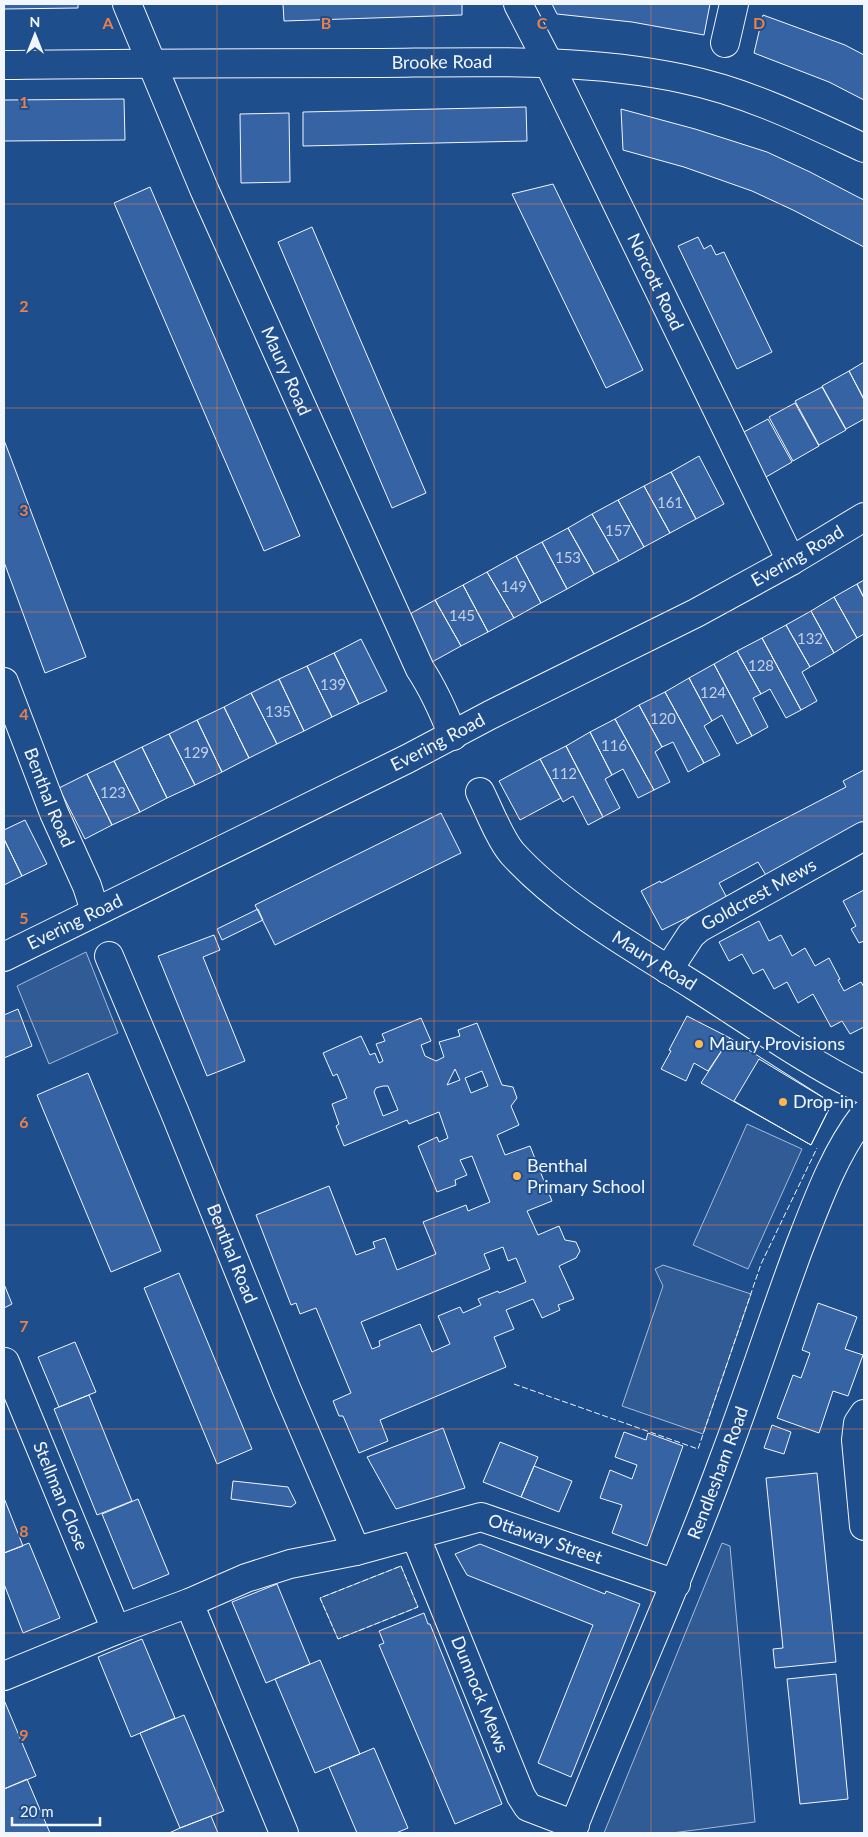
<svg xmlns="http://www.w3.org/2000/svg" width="868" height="1837" viewBox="0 0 868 1837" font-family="Lato,sans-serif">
	<rect width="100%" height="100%" fill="#1f4e8c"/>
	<path fill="#305b95" stroke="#a8bbd7" d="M86 952 118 1033 49 1064 17 986Z
		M747 1124 802 1149 748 1269 693 1245Z
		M663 1265 751 1294 703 1434 622 1406 663 1286 655 1269Z
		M722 1543 730 1546 755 1822 672 1833H604Z
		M401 1566 418 1607 338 1639 320 1598Z"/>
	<path fill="#3563a3" stroke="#f2f6ff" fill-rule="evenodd" d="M4 4H78V8L4 9Z
		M283 4H462V15L284 21Z
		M552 4H710L704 35 632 22 557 14Z
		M763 15 845 45 864 55V100L829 82 754 53Z
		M124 99 125 140 4 141V100Z
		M526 107 527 141 303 146V112Z
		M621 109 695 129 767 152 810 172 856 196 864 200V247L793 210 752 191 684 167 623 150Z
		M289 113 290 182 241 183 240 114Z
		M553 184 643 370 606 388 512 194Z
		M150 187 300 536 264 551 114 203Z
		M312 227 426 493 392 508 278 242Z
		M698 237 704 249 711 245 716 255 724 252 772 352 737 369 678 246Z
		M864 362V399L849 371Z
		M849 371 864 400V419L846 429 822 386Z
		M822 387 846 430 819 445 795 401Z
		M795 403 819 446 793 461 769 417Z
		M768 419 792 462 766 477 742 433Z
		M4 440 86 657 45 673 4 562Z
		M699 456 724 504 696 519 671 472Z
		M671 472 696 519 670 533 644 486Z
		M644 486 670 533 644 547 618 500Z
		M618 500 644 547 619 561 592 514Z
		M592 514 619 561 594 574 568 528Z
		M568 528 594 574 567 589 542 542Z
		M542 542 567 589 541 603 516 556Z
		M516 556 541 603 514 618 487 572Z
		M487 572 514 618 488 632 463 585Z
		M864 580V598L857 584Z
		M857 584 864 598V634L857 638 834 597Z
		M463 585 488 632 461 646 435 600Z
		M834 597 857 638 834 653 811 611Z
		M435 600 461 646 432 662 408 615Z
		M811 611 834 653 810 667 786 625Z
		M786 625 810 667 802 672 817 701 801 710 762 638Z
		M762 638 801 710 786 718 770 689 761 694 737 651Z
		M361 639 387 691 359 704 334 653Z
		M737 651 761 694 753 698 768 727 752 736 714 664Z
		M334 653 359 704 332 717 307 666Z
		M714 664 752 736 737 744 722 715 712 721 689 678Z
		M307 666 332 717 304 731 279 679Z
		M689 678 712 721 704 726 720 755 704 763 665 692Z
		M279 679 304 731 277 744 251 693Z
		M665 692 704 763 688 772 673 742 662 747 639 705Z
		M251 693 277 744 249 758 224 707Z
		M639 705 662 747 655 752 670 782 654 790 615 719Z
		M224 707 249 758 222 772 197 720Z
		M615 719 654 790 638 798 623 769 612 775 590 732Z
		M197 720 222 772 195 785 169 734Z
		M590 732 612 775 605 779 620 808 603 817 566 746Z
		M169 734 195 785 167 798 142 747Z
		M566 746 603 817 588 825 573 796 563 802 540 759Z
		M142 747 167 798 140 812 114 761Z
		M540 759 561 798 520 820 499 781Z
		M114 761 140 812 112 825 87 774Z
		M864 770V827L767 877 758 862 719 883 727 898 662 930 641 891 660 881 661 883 846 787 843 781Z
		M87 774 112 825 85 839 59 788Z
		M441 813 461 853 275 945 255 905Z
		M25 820 47 864 22 876 4 839V830Z
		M4 839 22 876 4 885Z
		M864 890V941L859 943 851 929 856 926 843 901Z
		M258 909 263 920 222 940 217 929Z
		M759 921 769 941 781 935 792 956 805 948 815 966 829 958 840 979 838 980 844 991 861 982 864 987V1027L850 1034 842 1021 831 1027 813 994 798 1003 787 982 774 989 763 969 753 974 742 954 729 961 719 942Z
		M214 935 220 950 203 957 245 1061 207 1076 158 956Z
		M18 1009 32 1046 4 1058V1015Z
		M687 1016 730 1038 708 1071 694 1063 686 1081 661 1069 671 1051 669 1050Z
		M421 1018 431 1041 421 1045 425 1056 436 1061 444 1057 439 1042 460 1036 458 1030 477 1023 502 1085 513 1087 517 1098 511 1106 519 1125 497 1135 505 1155 530 1146 552 1201 527 1211 538 1235 559 1226 565 1240 576 1242 580 1251 576 1258 559 1266 574 1299 558 1305 560 1310 542 1318 533 1299 506 1310 514 1329 494 1337 506 1367 380 1420 388 1441 359 1453 343 1416H339L333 1401 351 1393 316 1308 300 1314 296 1303 291 1305 256 1215 329 1186 356 1255 375 1248 373 1242 385 1238 397 1270 436 1254 423 1222 466 1205 468 1211 490 1202 472 1156 460 1160 467 1175 455 1180 456 1185 437 1192 418 1146 437 1137 439 1142 448 1138 439 1112 409 1124 407 1120 344 1146 336 1126 339 1124 332 1104 347 1098 337 1074 333 1076 323 1053 361 1036 370 1055 375 1053 379 1063 383 1061 376 1044 385 1041 382 1034ZM455 1069 460 1080 447 1085ZM482 1071 488 1086 471 1093 465 1078ZM383 1086H388L398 1110 383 1116 374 1092 376 1088ZM503 1247 508 1261 516 1258 526 1282 499 1293 498 1291 478 1299 481 1305 463 1313 460 1307 438 1316 450 1344 432 1352 420 1324 379 1341 380 1346 372 1349 361 1322 490 1269 484 1254Z
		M730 1038 832 1103 811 1145 701 1083Z
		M759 1059 832 1103 811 1145 734 1101Z
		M88 1073 161 1251 111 1272 37 1095Z
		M179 1273 252 1449 217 1464 144 1288Z
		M4 1284 12 1304 4 1308Z
		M818 1303 857 1317 845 1349 863 1355 848 1396 833 1391 819 1433 777 1418 793 1375 801 1378 810 1353 802 1350Z
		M75 1342 96 1392 59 1407 38 1357Z
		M89 1395 132 1501 97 1515 54 1409Z
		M772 1425 791 1432 784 1454 764 1448Z
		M443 1428 465 1488 396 1509 367 1457Z
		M624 1432 646 1440 648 1433 683 1446 647 1546 612 1533 622 1505 600 1498 610 1470 632 1479 637 1465 615 1457Z
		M500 1442 538 1457 521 1497 483 1482Z
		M534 1466 572 1481 559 1512 521 1497Z
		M817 1473 836 1662 775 1668 773 1649 783 1648 766 1478Z
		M233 1481 288 1487 296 1503 291 1507 231 1499Z
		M4 1498 23 1546 4 1553Z
		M138 1499 169 1574 133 1589 102 1514Z
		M29 1543 60 1618 23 1633 4 1584V1553Z
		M480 1544 605 1594 606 1591 640 1604 571 1777 538 1763 593 1625 467 1575 455 1554Z
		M277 1584 310 1664 266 1683 232 1602Z
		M424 1613 428 1624H430L502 1804 455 1824 379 1645 384 1643 379 1631Z
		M142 1639 175 1718 131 1737 98 1657Z
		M320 1660 360 1754 315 1773 275 1679Z
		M836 1674 848 1799 800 1804 787 1679Z
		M4 1700 36 1776 4 1789Z
		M184 1715 224 1811 180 1828 140 1733Z
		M374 1748 408 1828 396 1833H357L329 1767Z
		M27 1779 50 1833H4V1789Z
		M211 1816 218 1833H169L180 1828Z"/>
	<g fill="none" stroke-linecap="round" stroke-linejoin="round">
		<g stroke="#f2f6ff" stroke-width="30">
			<g id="minor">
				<path id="s1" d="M127 4 204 189 420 669C434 690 444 713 453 736"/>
				<path id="s2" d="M518 4 548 62 791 561"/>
				<path d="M725 43 734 4"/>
				<path id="s3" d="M4 65C130 63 256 63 382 63 483 62 585 58 684 79 747 92 806 121 864 148"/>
				<path id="s4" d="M4 682 54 813 87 886 95 911"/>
				<path id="s5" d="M480 792C489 810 500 839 512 853 562 908 633 947 696 987 751 1022 806 1061 864 1090"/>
				<path id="s6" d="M109 956 175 1113 286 1388 356 1551"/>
				<path id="s7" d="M4 957 407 759 490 715 696 613 791 561 864 517"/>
				<path id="s8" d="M668 970 691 935 699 928 864 836"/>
				<path id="s9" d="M5 1362 116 1630"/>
				<path d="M864 1414 858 1423 856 1440 864 1526"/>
				<path id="s10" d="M415 1535 521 1796 528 1807 575 1825"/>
				<path d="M189 1603 284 1833"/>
				<path id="s11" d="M4 1676 116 1630 189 1603 246 1578 290 1564 356 1551 481 1517 676 1584"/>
				<path id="s12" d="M571 1833C620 1709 677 1587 723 1461 750 1390 773 1318 799 1248 817 1202 834 1154 864 1115"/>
			</g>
		</g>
		<use href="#minor" stroke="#1f4e8c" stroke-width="28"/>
		<path stroke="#f2f6ff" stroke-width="1" stroke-dasharray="6 2.5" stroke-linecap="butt" d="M514 1384 698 1449 761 1264 817 1148
			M401 1566 418 1607 338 1639 320 1598Z"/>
	</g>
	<path fill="none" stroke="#ea8049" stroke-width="1" stroke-opacity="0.55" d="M217 4V1833M434 4V1833M651 4V1833M4 204H864M4 408H864M4 612H864M4 816H864M4 1021H864M4 1225H864M4 1429H864M4 1633H864"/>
	<g fill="#ffb74d" stroke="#1f4e8c" stroke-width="2">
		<circle cx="699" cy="1044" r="5"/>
		<circle cx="783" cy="1102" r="5"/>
		<circle cx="517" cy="1176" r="5"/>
	</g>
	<g text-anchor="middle" stroke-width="4" stroke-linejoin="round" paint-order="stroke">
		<g font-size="15" fill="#c3d1e8">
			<text x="670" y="508">161</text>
			<text x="618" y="536">157</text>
			<text x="568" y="563">153</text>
			<text x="514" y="592">149</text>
			<text x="462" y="621">145</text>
			<text x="810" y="644">132</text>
			<text x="761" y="671">128</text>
			<text x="333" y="690">139</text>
			<text x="713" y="698">124</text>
			<text x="278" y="717">135</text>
			<text x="663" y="724">120</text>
			<text x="614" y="751">116</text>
			<text x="196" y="758">129</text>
			<text x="564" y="779">112</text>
			<text x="113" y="798">123</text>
		</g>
		<g font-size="18" fill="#f2f6ff" stroke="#1f4e8c">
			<text dy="6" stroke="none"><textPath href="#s3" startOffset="438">Brooke Road</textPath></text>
			<text dy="6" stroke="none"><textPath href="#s2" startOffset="310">Norcott Road</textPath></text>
			<text dy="6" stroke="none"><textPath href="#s1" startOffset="400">Maury Road</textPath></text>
			<text dy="6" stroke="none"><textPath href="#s7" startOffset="889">Evering Road</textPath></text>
			<text dy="6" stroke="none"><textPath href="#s7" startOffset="484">Evering Road</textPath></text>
			<text dy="6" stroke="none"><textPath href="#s4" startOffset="124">Benthal Road</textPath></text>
			<text dy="6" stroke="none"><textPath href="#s8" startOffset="121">Goldcrest Mews</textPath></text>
			<text dy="6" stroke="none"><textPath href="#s7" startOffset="79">Evering Road</textPath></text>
			<text dy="6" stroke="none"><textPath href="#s5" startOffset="248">Maury Road</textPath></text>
			<text dy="6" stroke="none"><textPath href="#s6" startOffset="322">Benthal Road</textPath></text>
			<text dy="6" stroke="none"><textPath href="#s12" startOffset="389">Rendlesham Road</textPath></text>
			<text dy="6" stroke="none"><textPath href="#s9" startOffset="145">Stellman Close</textPath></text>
			<text dy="6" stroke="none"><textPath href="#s11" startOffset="572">Ottaway Street</textPath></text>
			<text dy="6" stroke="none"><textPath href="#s10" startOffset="172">Dunnock Mews</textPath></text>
		</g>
		<g font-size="18" fill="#f2f6ff" stroke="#1f4e8c" text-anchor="start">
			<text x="709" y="1050">Maury Provisions</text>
			<text x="793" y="1108">Drop-in</text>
			<text x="527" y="1172">Benthal<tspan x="527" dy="21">Primary School</tspan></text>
		</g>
	</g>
	<g font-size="16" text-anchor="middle" font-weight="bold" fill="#ea8049" stroke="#1f4e8c" stroke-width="4" stroke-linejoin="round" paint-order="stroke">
		<text x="108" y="29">A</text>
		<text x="326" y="29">B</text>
		<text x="542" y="29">C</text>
		<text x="759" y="29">D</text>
		<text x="24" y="108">1</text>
		<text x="24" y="312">2</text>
		<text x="24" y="516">3</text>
		<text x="24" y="720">4</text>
		<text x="24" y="924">5</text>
		<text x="24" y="1128">6</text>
		<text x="24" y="1332">7</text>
		<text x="24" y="1537">8</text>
		<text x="24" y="1741">9</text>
	</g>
	<rect width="868" height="1837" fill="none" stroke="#f2f6ff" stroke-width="10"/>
	<g transform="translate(35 35)" stroke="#1f4e8c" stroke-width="4" paint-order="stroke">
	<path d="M0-4L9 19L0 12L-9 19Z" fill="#f2f6ff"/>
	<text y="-8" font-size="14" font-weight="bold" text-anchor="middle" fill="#f2f6ff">N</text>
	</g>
	<path d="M12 1817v8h88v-8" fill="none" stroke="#f2f6ff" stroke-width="2.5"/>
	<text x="20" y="1817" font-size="15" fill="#f2f6ff" stroke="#1f4e8c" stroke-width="4" paint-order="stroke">20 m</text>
</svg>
